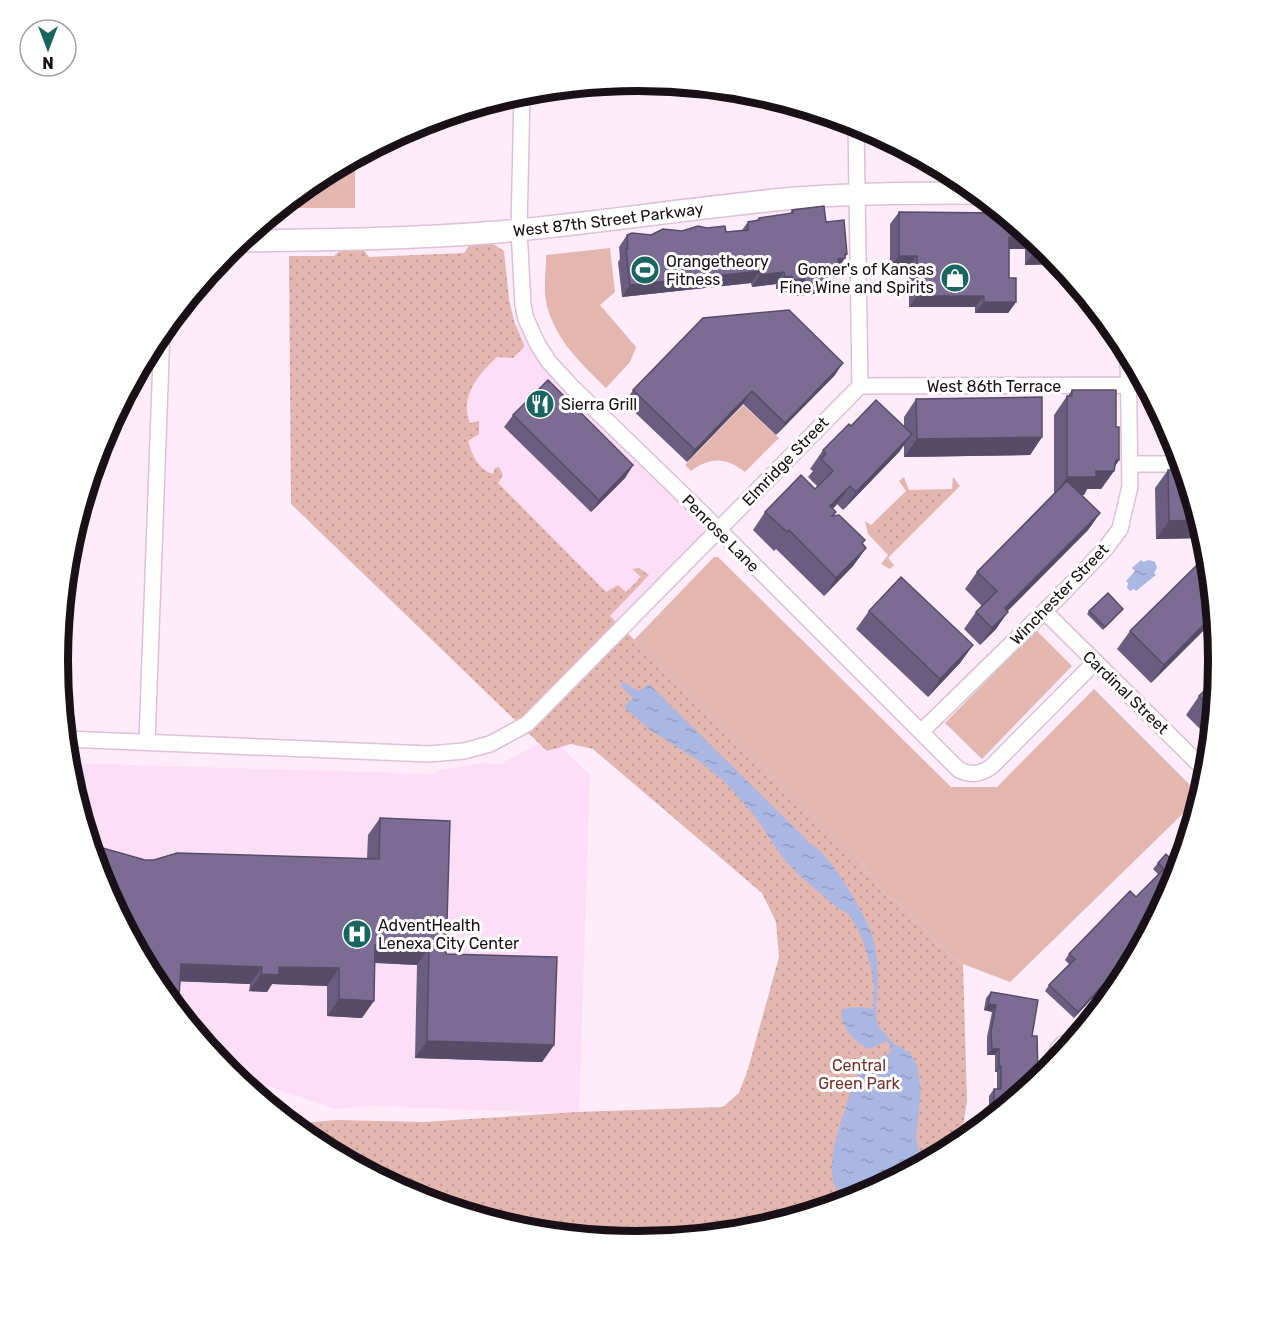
<svg xmlns="http://www.w3.org/2000/svg" width="1276" height="1323" viewBox="0 0 1276 1323" font-family="Rubik,sans-serif">
	<defs>
		<pattern id="park-dots" width="8" height="8" patternUnits="userSpaceOnUse" patternTransform="scale(1.5)"><rect width="8" height="8" fill="#e3b6af"/><path d="M2 2h.1M6 6h.1" fill="none" stroke="#c29b96" stroke-width="1.8" stroke-linecap="round"/></pattern>
		<pattern id="water-ripples" width="26" height="14" patternUnits="userSpaceOnUse" patternTransform="scale(1.5)"><rect width="26" height="14" fill="#abb7e3"/><path d="M2 4q2-2 4 0t4 0M15 11q2-2 4 0t4 0" fill="none" stroke="#939cc2"/></pattern>
	</defs>
	<rect width="100%" height="100%" fill="#feecfb"/>
	<path fill="#fcdff7" d="M525 319 530 334 714 530 619 628 455 461 454 385Z
		M551 737 590 775 579 1114 371 1106 335 1109 247 1079 234 1078 227 1072 155 984 101 884 68 775 67 763 433 774 438 770 484 763 500 764Z"/>
	<path fill="#e3b6af" d="M355 157V208H279L316 178Z
		M610 248 615 292 600 305 636 347 630 362 606 388C582 364 556 341 547 306 543 290 546 272 546 255Z
		M743 405 779 438 745 472C725 457 711 457 691 471L685 465Z
		M904 477 909 490 952 489 953 477 960 486 888 558 894 565 890 569 881 564 888 555 868 534 865 521 871 525 906 491 899 481Z
		M714 557H718L951 787H997L1094 689 1201 796 1010 982 963 964 950 955 899 903 885 895 861 862 634 640Z
		M1036 630 1072 666 982 759 945 723Z"/>
	<path fill="url(#park-dots)" d="M490 242 504 251 509 299 514 321 524 345 523 348 513 358 497 357C479 374 459 396 470 423L479 421V434L468 441C472 454 478 470 493 474L495 468 499 467 503 475 498 483 606 592 618 585 626 592 641 577 632 569 639 568 649 575 610 616 861 862 885 895 899 903 950 955 963 964 967 1101 960 1145 860 1198 751 1231 638 1242 524 1231 415 1198 315 1144 290 1124 337 1120 424 1122 577 1112 723 1107 739 1093 748 1069 779 957 776 922 762 893 593 749 571 744 547 751 291 504 289 256H334L342 249H363L369 257 464 253 470 244Z
		M947 493 890 550 872 531 909 494Z"/>
	<path fill="url(#water-ripples)" d="M1141 560 1143 562 1149 560 1155 562 1157 568 1154 573 1156 575 1136 591 1134 589 1130 591 1127 588 1128 583 1126 581 1135 571 1132 568Z
		M624 682 638 691 649 684 803 836 808 843C828 848 870 921 874 941 877 954 878 970 878 983 878 997 874 1012 878 1025L893 1043 909 1052 917 1065 921 1090 916 1137 922 1165 860 1198 845 1203C820 1177 837 1135 846 1106 850 1095 852 1082 860 1072 868 1063 881 1059 891 1052L890 1045 887 1041 869 1049C854 1042 843 1030 841 1013L845 1008 862 1007 873 1009C873 999 875 989 873 980 871 963 857 911 839 909L801 877 783 858 754 815 725 782 699 761 650 730 625 708V705L633 698 621 686V683Z"/>
	<g fill="none" stroke-linecap="round" stroke-linejoin="round">
		<g stroke="#dec0d9" stroke-width="18">
			<path id="street" d="M522 93 519 230 523 305 526 319 538 345 549 362 572 387 702 513 959 770C972 776 980 774 991 767L1095 662
				M860 386 1129 385
				M1130 464H1182
				M1044 611 1208 773
				M921 732 1057 599 1105 549 1120 529 1130 486 1128 351
				M65 739 429 754 464 751 490 744 527 724 860 386 856 124
				M147 742 162 330
				M1056 1064C1055 1049 1060 1041 1075 1041"/>
		</g>
		<g stroke="#dec0d9" stroke-width="24">
			<g id="secondary">
				<path id="s1" d="M239 241C326 240 412 239 498 232 598 223 697 207 796 198 857 193 917 193 978 193"/>
			</g>
		</g>
		<use href="#street" stroke="#fff" stroke-width="15"/>
		<use href="#secondary" stroke="#fff" stroke-width="21"/>
	</g>
	<path fill="#6b5d7f" d="M916 155 932 163 917 164Z
		M792 210 826 222 845 257V258L836 271H835L829 278 821 293 797 296 796 291 783 292V288L776 289V284L752 287 751 283 622 297 618 262 620 259 619 247 627 235H651L707 228 726 232 742 230 748 222 757 220 759 218 790 214Z
		M899 212 1002 213 1049 251 1060 264 1025 265V249H1009V278L1016 302 1008 313H975V307H909V267H890V224Z
		M835 375 776 435 743 404 687 462 625 403 633 390Z
		M1072 390 1116 427 1119 460 1115 466 1114 471 1101 489H1087L1084 495H1081L1100 513 1088 530 1007 611 996 629 980 645 964 629 976 612 982 606 965 589 977 572 1054 493V415L1067 396H1068Z
		M916 399 1042 437 1030 455 904 457V445L899 452 843 510 837 504 833 509V516L865 540 862 544 866 548 853 566 824 596 776 549 774 551 753 530 765 512 815 489 818 487 808 477 813 471 810 469 823 450 851 426H904V417Z
		M513 415 633 465 625 478 591 512 504 427Z
		M1168 470H1184L1205 538 1156 539 1155 488Z
		M1123 609 1103 630 1087 614 1089 611Z
		M869 611 973 645 960 663 928 697 856 629Z
		M1215 619 1151 683 1117 649 1130 631Z
		M1217 678 1211 740 1186 715 1199 696Z
		M380 818 446 954 554 1045 542 1062 415 1058 417 965 374 963 362 1018 327 1016V986L272 984 267 992 249 991 250 984 180 981 145 860 367 859 368 835Z
		M1172 860 1135 958 1125 968 1122 966 1074 1018 1045 991 1049 985 1069 964 1065 960 1069 954 1136 897 1158 874 1153 869 1158 863Z
		M991 992 1032 1036 1038 1072 989 1108V1096L994 1089H997V1072H995V1055H987V1037L992 1012 984 1010 986 998Z"/>
	<path fill="#574c68" d="M921 157 932 163 917 164Z
		M1009 237H1033L1025 249H1001Z
		M1033 253H1051L1060 264 1025 265Z
		M845 254H847L844 259 845 258 836 271H835L830 278 820 279 828 267Z
		M899 256H917L909 267H890Z
		M760 271 751 283 622 297 630 285Z
		M784 272 776 284 752 287 760 275Z
		M792 276 783 288 776 289 785 277Z
		M805 279 796 291 783 292 792 280Z
		M830 281 821 293 797 296 805 284Z
		M917 296H984L975 307H909Z
		M984 302H1016L1008 313H975Z
		M843 363 835 375 776 435 785 423Z
		M752 391 743 404 687 462 695 450Z
		M912 434 899 452 843 510 856 492Z
		M1042 437 1030 455 904 457 917 439Z
		M1116 460H1119L1112 471H1114L1101 489H1087L1084 495H1054L1067 477 1096 471Z
		M633 465 625 478 591 512 599 500Z
		M850 486 837 504 818 524 830 506Z
		M1100 513 1088 530 993 626 1005 608Z
		M1199 520 1205 538 1156 539 1169 521Z
		M866 548 853 566 824 596 836 578Z
		M1008 612 996 629 980 645 992 628Z
		M1214 614 1215 619 1151 683 1164 665Z
		M973 645 960 663 928 697 940 679Z
		M375 945 429 947 417 965 363 962Z
		M1137 954 1135 958 1125 968 1129 962Z
		M1127 959 1122 966 1074 1018 1078 1012Z
		M181 964 262 967 250 984 169 981Z
		M279 967 339 968 327 986 272 984 267 992 249 991 261 974Z
		M339 999 374 1001 362 1018 327 1016Z
		M988 1004 996 1005 992 1012 984 1010Z
		M427 1041 554 1045 542 1062 415 1058Z
		M992 1049H999L995 1055H987Z
		M999 1066H1001L997 1072H995Z
		M994 1101 1013 1102 1006 1108H989Z"/>
	<path fill="#7c6c94" stroke="#574c68" stroke-width="1.5" d="M824 206 826 222 844 220 847 254H845V258L838 259 839 266 828 267 830 281 805 284V279L792 280V276L785 277 784 272 760 275V271L630 285 626 249H628L627 235 632 233 651 235 663 229 682 231 698 226 707 228 725 226 726 232 748 230V222L759 220V218L793 213 792 210Z
		M899 212 1002 213 1032 237H1009V278H1016V302H984V296H917V256H899Z
		M1033 238 1049 251 1051 253H1033Z
		M789 310 843 363 785 423 752 391 695 450 633 390 703 318Z
		M548 380 633 465 599 500 513 415Z
		M1072 390H1116V427H1119V460H1116L1114 471H1096V477H1067V396H1072Z
		M1042 397V437L917 439 916 399Z
		M876 400 912 434 856 492 850 486 830 506 836 512 832 516 839 515 865 540 862 543 866 548 836 578 789 530 787 532 765 512 801 475 815 489 833 471 821 459 826 454 823 450 849 424 851 426Z
		M1168 470H1184L1199 520 1169 521Z
		M1067 481 1100 513 1005 608 1008 612 992 628 976 612 997 591 977 572Z
		M1200 562 1210 572 1214 614 1164 665 1130 631Z
		M901 577 973 645 940 679 869 611Z
		M1108 593 1123 609 1105 627 1089 611Z
		M1217 678 1214 712 1199 696Z
		M380 818 450 821 446 954 557 957 554 1045 427 1041 429 947 375 945 374 1001 339 999V968L279 967V975L261 974 262 967 181 964 178 1013 155 984 101 884 89 844 145 860H154L177 853 379 859Z
		M1186 846 1175 884 1137 954 1129 962 1127 959 1078 1012 1049 985 1075 959 1069 954 1130 891 1136 897 1164 869 1158 863 1166 854 1172 860Z
		M991 992 1038 1000 1032 1036H1037L1038 1072H1043L1042 1078 1013 1102 994 1101V1089H1001V1066H999V1049H992L991 1031 996 1005 988 1004Z"/>
	<defs>
		<g id="stadium-disc" transform="scale(1.5)"><circle r="9.5" fill="#19655f" stroke="#fff"/><path d="M0-5a6.5 5 0 1 0 0 10a6.5 5 0 1 0 0-10ZM-3.5-1.8h7v3.6h-7Z" fill="#fff"/></g>
		<g id="shop-disc" transform="scale(1.5)"><circle r="9.5" fill="#19655f" stroke="#fff"/><path d="M-5-2.5h2.3a2.7 3.5 0 0 1 5.4 0H5L5.5 6h-11ZM-1.5-2.5h3a1.5 2.3 0 0 0-3 0Z" fill="#fff"/></g>
		<g id="restaurant-disc" transform="scale(1.5)"><circle r="9.5" fill="#19655f" stroke="#fff"/><path d="M-5-6h1v4h1v-4h1v4h1v-4h1v5L-1.5 .5V6h-2V.5L-5-1ZM5-6V6H3V1.5H1.5Q1.5-4 5-6Z" fill="#fff"/></g>
		<g id="hospital-disc" transform="scale(1.5)"><circle r="9.5" fill="#19655f" stroke="#fff"/><path d="M-5-5h3v3.5h4V-5h3V5h-3V1.5h-4V5h-3Z" fill="#fff"/></g>
	</defs>
	<g fill-rule="evenodd">
		<use href="#stadium-disc" x="645" y="270"/>
		<use href="#shop-disc" x="955" y="278"/>
		<use href="#restaurant-disc" x="540" y="404"/>
		<use href="#hospital-disc" x="357" y="934"/>
	</g>
	<g text-anchor="middle" stroke-width="6" stroke-linejoin="round" paint-order="stroke">
		<g font-size="16" fill="#1a1018" stroke="#fff">
			<text dy="6" stroke="none"><textPath href="#s1" startOffset="370">West 87th Street Parkway</textPath></text>
			<text x="994" y="392">West 86th Terrace</text>
			<text transform="translate(785 461) rotate(-46)" y="6">Elmridge Street</text>
			<text transform="translate(721 533) rotate(45)" y="6">Penrose Lane</text>
			<text transform="translate(1059 594) rotate(-46)" y="6">Winchester Street</text>
			<text transform="translate(1126 692) rotate(44)" y="6">Cardinal Street</text>
		</g>
		<g font-size="16" fill="#1a1018" stroke="#fff" text-anchor="start">
			<text x="666" y="267">Orangetheory<tspan x="666" dy="18">Fitness</tspan></text>
			<text x="934" y="275" text-anchor="end">Gomer's of Kansas<tspan x="934" dy="18">Fine Wine and Spirits</tspan></text>
			<text x="561" y="410">Sierra Grill</text>
			<text x="378" y="931">AdventHealth<tspan x="378" dy="18">Lenexa City Center</tspan></text>
		</g>
		<g font-size="16" fill="#73322a" stroke="#fff">
			<text x="859" y="1071">Central<tspan x="859" dy="18">Green Park</tspan></text>
		</g>
	</g>
	<path d="M0 0H1276V1323H0ZM68 661a570 570 0 1 1 1140 0a570 570 0 1 1-1140 0Z" fill="#fff" fill-rule="evenodd"/>
	<path fill="none" stroke="#1a1018" stroke-width="8" d="M68 661a570 570 0 1 1 1140 0a570 570 0 1 1-1140 0Z"/>
	<g transform="translate(48 48) rotate(180)"><circle r="28" fill="#ffffff" stroke="#a39fa3" stroke-width="1.5"/>
	<path d="M0-4.5L10 22L0 15L-10 22Z" fill="#19655f"/>
	<text y="-9" font-size="16" font-weight="bold" text-anchor="middle" fill="#1a1018">N</text>
	</g>
</svg>
